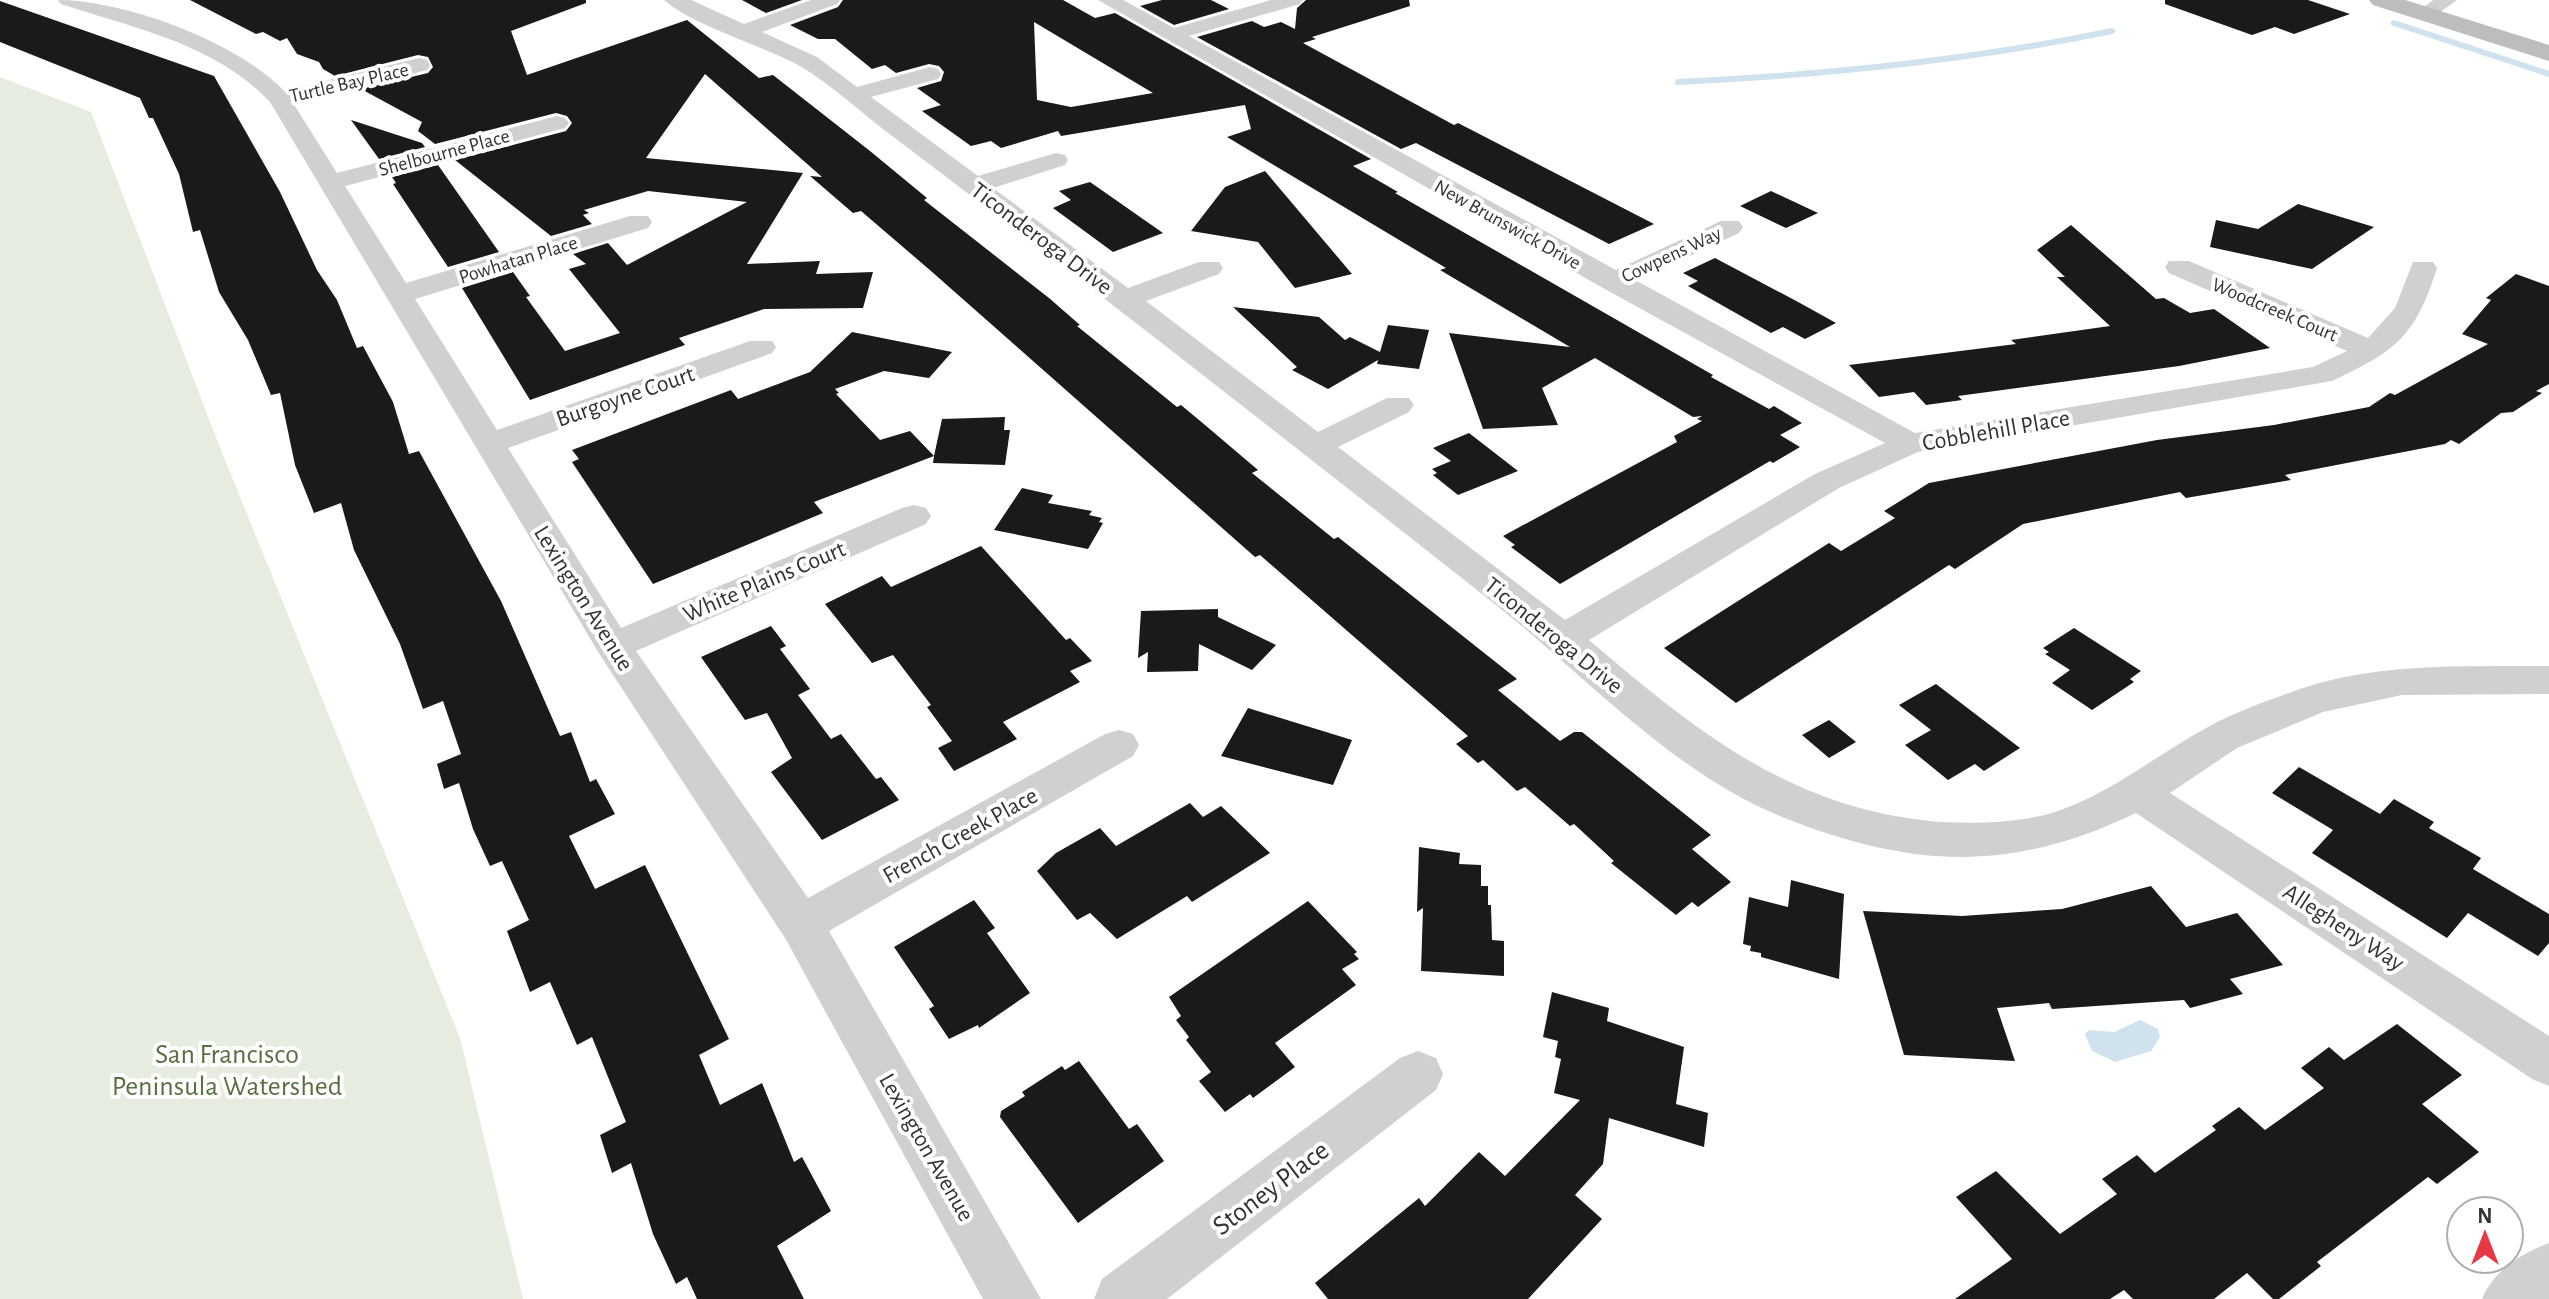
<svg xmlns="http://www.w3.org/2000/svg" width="2549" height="1299" viewBox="0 0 2549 1299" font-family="'Alegreya Sans',sans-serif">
	<rect width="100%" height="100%" fill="#fff"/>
	<path fill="#e6ecdf" d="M0 77 91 112 221 450 460 1038 523 1299H0Z"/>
	<path fill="#cfe2ee" d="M2140 1020 2158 1029 2160 1037 2151 1051 2115 1062 2092 1051 2085 1034 2089 1030 2114 1032Z"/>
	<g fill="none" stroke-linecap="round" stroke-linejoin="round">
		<path stroke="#cfe2ee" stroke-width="6" d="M2394 23 2549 74
			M1678 82C1824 75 1968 61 2112 31"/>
	</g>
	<path fill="#1a1a1a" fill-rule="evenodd" d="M190 0H586V3L511 31 527 75 687 20 759 78 773 75 870 151 927 198 924 200 1049 298 1080 325 1077 326 1177 407 1181 405 1205 425 1258 470 1252 473 1334 539 1338 537 1517 679 1498 690 1560 741 1574 732H1582L1711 835 1692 849 1731 882 1698 907 1692 902 1676 915 1611 863 1614 861 1574 824 1570 826 1525 787 1517 791 1483 760 1478 763 1456 744 1468 736 1260 555 1255 557 931 271 861 211 853 213 810 176 822 177 705 74 646 158 803 173 747 264 820 261 816 274 873 272 863 308 764 309 679 338 685 345 530 400 462 288 513 272 530 296 526 297 565 351 620 333 569 269 586 264 573 254 608 243 627 265 747 202 648 191 584 210 589 213 583 215 592 224 551 236 455 160 566 131 572 123 567 116 556 113 435 144 418 131 422 122 361 89 428 73 433 67 428 57 418 55 335 76 323 69 319 62 297 54 287 38 280 41 263 32 256 34Z
		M742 0H802L766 13Z
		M843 0H1063L1095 18 1115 13 1371 159 1353 166 1398 192 1395 193 1713 375 1711 377 1769 409 1774 406 1802 423 1780 435 1800 447 1773 463 1770 461 1560 584 1511 547 1515 545 1503 536 1677 442 1674 436 1702 421 1697 419 1702 416 1693 417 1595 358 1542 388 1558 425 1483 429 1449 333 1570 347 1440 270 1446 268 1227 137 1251 129 1245 105 1061 136 1058 131 1001 148 991 141 971 146 922 111 941 105 917 88 941 81 944 72 939 66 929 64 896 73 885 65 872 69 835 39H818L790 25 838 7ZM1034 22 1153 93 1071 107 1037 100Z
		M1162 0H1211L1229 9 1174 25 1140 6Z
		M1306 0H1409L1410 6 1312 37 1316 39 1303 43 1454 125 1458 123 1654 224 1609 244 1416 143 1401 149 1197 37 1252 21 1264 27 1281 22 1295 29 1297 8Z
		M2165 0H2308L2350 14 2294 34 2275 27 2252 35 2165 4Z
		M0 1 214 76 280 192 317 270 337 300 357 348 363 346 393 402 409 454 419 451 501 601 560 736 571 732 590 782 596 779 615 814 569 836 595 889 645 865 729 1039 699 1055 720 1105 762 1083 794 1162 802 1157 831 1211 777 1246 804 1299H697L687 1277 676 1284 653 1234 631 1163 612 1173 600 1135 626 1122 592 1037 577 1045 550 982 530 992 507 931 529 920 502 861 490 866 473 829 459 783 444 789 437 764 461 754 443 701 423 709 400 644 354 550 341 503 314 513 295 465 280 393 271 395 248 340 219 292 200 230 193 232 179 174 153 118H149L140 98 0 42Z
		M351 120 422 143 425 147 379 159Z
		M438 165 499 252 448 267 393 184 396 183 392 177Z
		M1265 171 1352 274 1295 288 1258 242 1191 231 1225 187Z
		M1090 182 1163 233 1113 252 1053 208 1071 200 1059 191Z
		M1771 191 1818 213 1786 228 1740 206Z
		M2298 204 2374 227 2312 269 2210 247 2216 220 2258 229Z
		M2071 225 2156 299 2164 298 2190 313 2214 309 2270 348 2179 366 1958 396 1962 400 1926 405 1914 392 1879 397 1849 365 2016 344 2011 340 2110 326 2057 277H2065L2037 250Z
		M1715 258 1800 303 1836 323 1805 339 1783 327 1771 333 1688 286 1698 281 1683 273Z
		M2516 274 2549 286V384L2536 391 2542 393 2513 412 2501 413 2459 444 2451 440 2445 444 2285 475 2291 480 2186 498 2180 492 2023 524 1955 569 1949 565 1736 703 1664 648 1829 543 1841 551 1895 518 1884 511 1929 483 2157 440 2274 425 2369 407 2390 393 2395 395 2488 344 2462 334 2491 300 2486 298Z
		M1233 307 1319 317 1345 340 1350 337 1380 352 1388 325 1429 330 1419 369 1377 364 1378 360 1328 389 1292 370 1297 367Z
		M852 332 952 352 929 378 884 371 835 389 839 393 836 394 880 440 910 431 934 456 942 419 1005 417 1004 430H1010L1005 465 933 463 934 456 814 502 823 513 653 584 572 462 579 459 572 450 731 390 738 399 810 372Z
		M1469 433 1518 471 1458 495 1433 475 1437 473 1432 469 1451 461 1433 448Z
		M1022 488 1053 495 1048 503 1092 511 1089 515 1102 518 1099 522 1103 523 1088 549 994 530Z
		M981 546 1066 640 1070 638 1092 661 1070 671 1080 682 1003 722 1017 739 954 771 938 748 952 741 927 707 931 705 893 655 872 663 825 604 882 576 891 587Z
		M1218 609V617L1276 645 1252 670 1199 644 1198 671 1147 672 1148 652 1138 658 1141 611Z
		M771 626 786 646 780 649 810 689 798 695 831 739 841 734 876 779 881 777 899 800 822 840 771 772 792 758 767 713 745 720 701 657Z
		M2074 628 2141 671 2130 679 2134 682 2092 710 2052 683 2070 670 2045 654 2049 652 2043 648Z
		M1936 684 2020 748 1984 771 1975 764 1948 780 1905 745 1931 730 1899 705Z
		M1248 708 1352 740 1333 785 1221 756Z
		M1829 720 1856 742 1829 758 1802 735Z
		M2299 767 2380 814 2394 799 2434 822 2429 828 2481 858 2473 869 2549 914V943L2538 956 2468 913 2447 938 2312 853 2333 830 2272 793Z
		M1190 803 1203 817 1221 806 1270 853 1192 902 1187 896 1117 939 1090 913 1077 920 1037 871 1056 853 1100 828 1116 846Z
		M1419 847 1460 853 1459 864 1481 865V886H1488V905H1491L1492 940 1504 941V976L1421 971 1423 908 1417 912Z
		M1791 880 1844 894 1839 979 1761 957V953L1750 951 1751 946 1743 944 1749 897 1788 907Z
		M2151 886 2186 927 2237 913 2283 965 2230 979 2243 994 2190 1008 2184 1000 2052 1009 2049 1003 1997 1008 2015 1061 1904 1055 1863 911 1962 916 2062 909Z
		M974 900 995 928 987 933 1030 993 979 1028 978 1025 949 1039 929 1009 934 1006 894 947Z
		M1308 901 1357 952 1354 954 1359 959 1342 969 1356 985 1275 1043 1295 1067 1253 1098 1250 1094 1225 1112 1199 1081 1211 1072 1186 1040 1189 1037 1176 1020 1181 1016 1169 997Z
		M1552 992 1609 1008 1607 1021 1684 1047 1676 1104 1708 1113 1704 1147 1609 1118 1603 1164 1575 1195 1602 1219 1528 1299H1328L1315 1283 1419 1198 1425 1206 1479 1152 1505 1176 1580 1100 1554 1093 1561 1059 1555 1057 1558 1041 1543 1037Z
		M2397 1024 2462 1075 2422 1104 2479 1152 2437 1184 2428 1177 2317 1262 2321 1266 2279 1299H2273L2247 1273 2214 1299H2133L2124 1290 2110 1299H1955L2012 1259 1956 1197 1996 1171 2060 1234 2117 1194 2102 1179 2137 1155 2155 1173 2216 1130 2212 1126 2239 1107 2265 1130 2324 1088 2301 1068 2329 1047 2344 1060Z
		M1079 1061 1129 1129 1137 1124 1164 1161 1078 1223 1000 1117 1001 1111 1025 1096 1022 1092 1062 1066 1065 1070Z"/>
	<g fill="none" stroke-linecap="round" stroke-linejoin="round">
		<path fill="#d0d0d0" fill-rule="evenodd" d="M58 0C124 0 238 42 284 91L419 58 427 60 430 65 427 70 293 103 337 173 557 116 565 118 569 123 565 128 345 186 406 283 630 216H648L652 222 648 228 415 299 497 430 750 341H772L776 347 772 353 508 448 621 628 902 508 914 505 926 508 931 516 926 524 636 651 808 898 1105 734 1119 730 1133 734 1139 745 1133 756 829 931 1041 1299H983L785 938 600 655 270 102C216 44 133 28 61 4Z
			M664 0H691L744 24 811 0H840L837 4 762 32 817 57 857 87 930 67 938 69 941 74 938 79 871 97 978 176 1056 153 1065 155 1068 160 1065 165 993 188 1128 288 1199 262H1219L1223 268 1219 274 1146 301 1318 432 1387 398H1409L1414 405 1409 412 1338 447 1565 620 1815 474 1885 443 1603 288 1098 0H1123L1174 28 1271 0H1303L1300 4 1189 36 1616 270 1721 221H1739L1743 227 1739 233 1637 281 1915 433 2313 367 2347 351 2169 273 2165 267 2169 261H2189L2368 338 2395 308 2413 262H2433L2437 268C2415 337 2396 351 2332 381L1918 452 1839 488 1589 640C1697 732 1794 811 1941 822 1978 824 2020 823 2055 812 2112 793 2156 755 2208 727 2237 711 2272 699 2303 688 2383 662 2467 667 2549 666V694L2402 695 2323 712 2237 748 2170 793 2549 1036V1086L2532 1079 2136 813C2015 871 1919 869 1795 822 1678 779 1592 681 1496 605 1293 445 1089 285 883 129 856 108 828 82 798 65 763 46 690 24 664 0Z
			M2433 0H2457L2432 18H2418L2415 14Z
			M1418 1051 1436 1058 1443 1074 1436 1090 1167 1299H1094L1102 1279 1400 1058Z
			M2549 1243V1299H2482C2494 1270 2521 1254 2549 1243Z"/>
		<path fill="#bdbdbd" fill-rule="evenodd" d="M2369 0H2405L2549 45V61L2373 5Z"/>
	</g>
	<g text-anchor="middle" stroke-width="8" stroke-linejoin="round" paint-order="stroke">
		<g font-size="20" fill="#333" stroke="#fff">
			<text transform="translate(349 82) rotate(-13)" y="7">Turtle Bay Place</text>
			<text transform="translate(444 152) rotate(-15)" y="7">Shelbourne Place</text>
			<text transform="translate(1508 224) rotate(29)" y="7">New Brunswick Drive</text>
			<text transform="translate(1671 254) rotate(-25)" y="7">Cowpens Way</text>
			<text transform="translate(518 259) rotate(-17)" y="7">Powhatan Place</text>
			<text transform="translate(2275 309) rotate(23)" y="7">Woodcreek Court</text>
		</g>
		<g font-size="24" fill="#333" stroke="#fff">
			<text transform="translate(1042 238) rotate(37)" y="8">Ticonderoga Drive</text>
			<text transform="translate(625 396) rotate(-19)" y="8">Burgoyne Court</text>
			<text transform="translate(1996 430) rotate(-10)" y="8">Cobblehill Place</text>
			<text transform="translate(764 581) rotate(-23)" y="8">White Plains Court</text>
			<text transform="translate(584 598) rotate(58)" y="8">Lexington Avenue</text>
			<text transform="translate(1554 635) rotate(39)" y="8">Ticonderoga Drive</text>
			<text transform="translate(960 835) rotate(-29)" y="8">French Creek Place</text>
			<text transform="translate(2344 927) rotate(33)" y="8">Allegheny Way</text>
			<text transform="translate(927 1147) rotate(60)" y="8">Lexington Avenue</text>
		</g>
		<g font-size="28" fill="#56703f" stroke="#fff">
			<text x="227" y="1063">San Francisco<tspan x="227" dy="32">Peninsula Watershed</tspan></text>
		</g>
		<g font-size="28" fill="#333" stroke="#fff">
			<text transform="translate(1270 1187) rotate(-37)" y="10">Stoney Place</text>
		</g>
	</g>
	<g transform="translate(2485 1235)"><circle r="38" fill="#ffffff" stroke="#adadad" stroke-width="2"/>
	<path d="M0-6L14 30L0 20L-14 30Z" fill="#e63946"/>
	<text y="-12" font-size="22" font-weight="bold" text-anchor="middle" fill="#333333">N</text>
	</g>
</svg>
